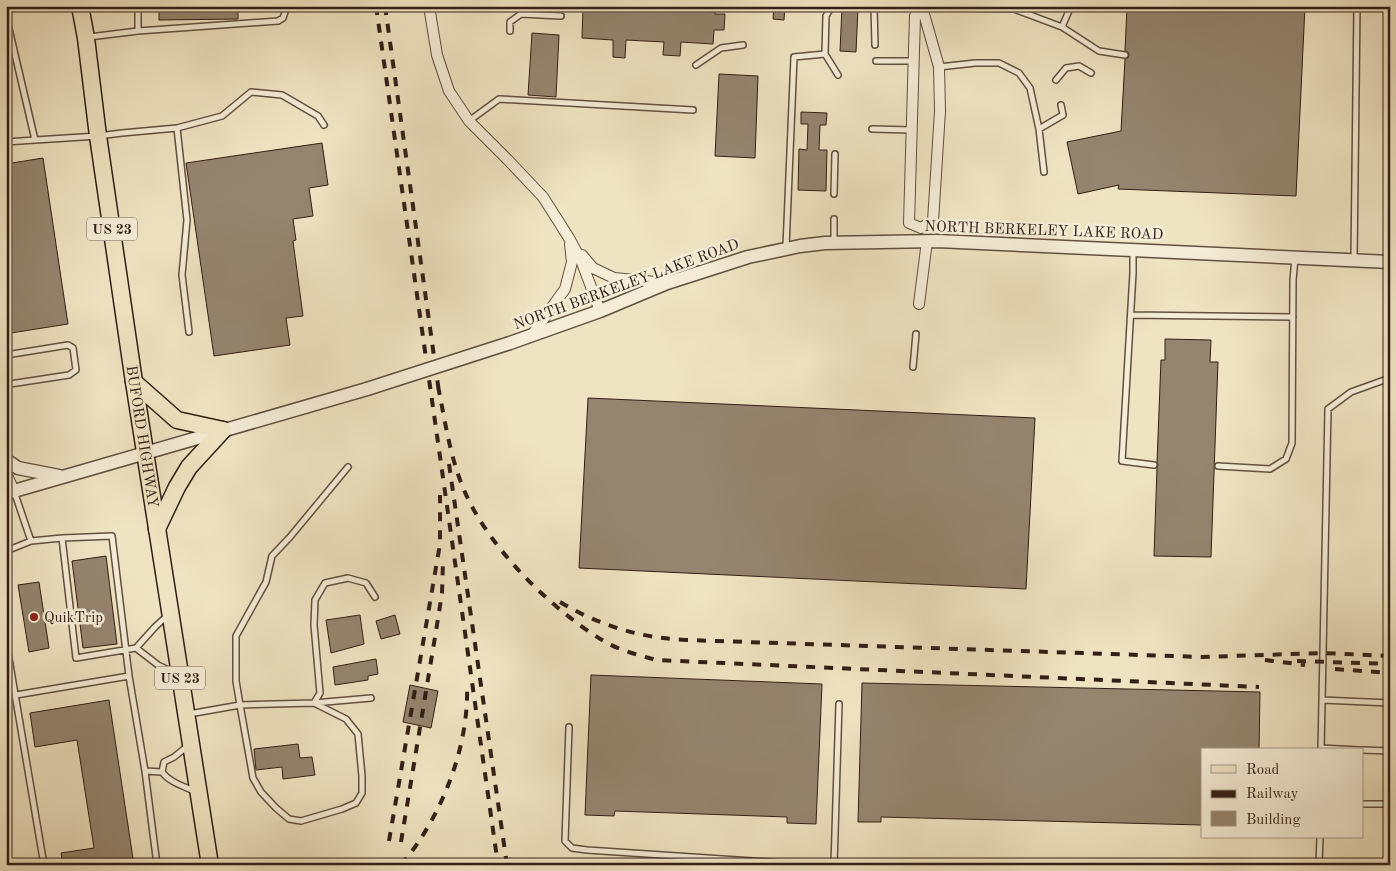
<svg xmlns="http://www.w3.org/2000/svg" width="1396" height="871" viewBox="0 0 1396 871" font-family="'Old Standard TT',serif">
	<rect width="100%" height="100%" fill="#efe4c2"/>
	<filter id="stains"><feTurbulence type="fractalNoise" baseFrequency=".004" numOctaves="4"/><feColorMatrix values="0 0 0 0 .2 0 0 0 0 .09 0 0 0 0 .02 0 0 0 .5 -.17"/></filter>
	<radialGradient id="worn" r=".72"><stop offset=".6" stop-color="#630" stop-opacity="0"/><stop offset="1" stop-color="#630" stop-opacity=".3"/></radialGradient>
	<path fill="#94856f" stroke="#321e16" d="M159 6H238V19L159 20Z
		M774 6H785L784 20 773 19Z
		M1127 6H1305L1296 196 1118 189 1119 185 1078 194 1067 142 1121 131 1125 59 1128 58 1129 55 1128 52 1125 51Z
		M583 7 715 12V14H725L724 30H714L713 44 681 42 680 56 663 55 664 42 626 40 625 58 613 57V40L582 38Z
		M842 7 858 8 856 52 840 51Z
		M532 33 559 35 556 97 528 95Z
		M719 74 758 76 755 158 715 156Z
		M801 112 827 113 826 125H820L819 150H827L826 191 798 190 799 149 807 150 808 124H801Z
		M322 143 328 185 309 188 313 216 293 219 296 240 293 241 303 316 286 318 290 345 214 356 186 163Z
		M43 158 68 324 11 333 6 303V164Z
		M1165 339 1211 340 1210 362H1218L1211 557 1154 556 1157 468 1158 465 1157 462 1161 360H1165Z
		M588 398 1035 418 1026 589 579 568Z
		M106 556 117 644 83 648 72 561Z
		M39 582 49 648 29 652 18 585Z
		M360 615 364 644 331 653 326 620Z
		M395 615 400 634 381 639 376 621Z
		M376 659 378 674 368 676V680L335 685 333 667Z
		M591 675 822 684 816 824 787 823V817L615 811 614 816 585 815Z
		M862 683 1260 692 1259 750H1202V825L881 817V822H858Z
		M410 685 438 691 431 728 403 722Z
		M109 700 134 865H63L61 853 94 848 77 740 35 747 30 713Z
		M298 744 300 758 312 757 315 775 283 779 282 767 256 770 254 749Z"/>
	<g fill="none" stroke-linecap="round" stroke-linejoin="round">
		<g stroke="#615041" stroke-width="8">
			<path id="service" d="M832 6 826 16 825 54 838 75
				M874 6 875 45
				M920 7 1014 9 1062 27 1099 51 1125 55
				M6 16 35 140 98 136 122 133 177 128 187 220 182 275 189 332
				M1062 27 1071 6
				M138 31V6
				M510 31V22L521 14 561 16
				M89 37 138 31 278 21 283 18 287 6
				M876 61H913
				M696 65 721 48 743 45
				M939 67 975 63H999L1019 73 1030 88 1039 129 1044 172
				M1056 80 1066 68 1079 66 1091 73
				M469 121 499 99 693 110
				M177 128 222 116 251 92 282 95 318 116 324 125
				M872 129 912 130
				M1039 129 1063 115 1061 105
				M6 142 35 140
				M834 194 835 154
				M834 219V242
				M786 247 794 57 825 54
				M1133 250V273L1122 461 1154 465
				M1354 260 1357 6
				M1131 315 1293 317
				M6 355 68 345 73 348 76 370 69 375 10 384 6 382
				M913 367 916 334
				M1218 466 1270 469 1286 459 1292 443 1293 280 1295 258
				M14 491 31 541
				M62 538 76 658 136 648 155 627 168 615
				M6 551 31 541 62 538 112 536 129 676 145 771 157 865
				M6 641 44 865
				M136 648 158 665 175 673
				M16 695 129 676
				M1322 700 1390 703
				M314 703 346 719 358 734 362 776V793L356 803 342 809 301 821 289 819 276 808 261 792 253 778 240 705 314 703 320 693 314 625 315 600 325 583 348 578 366 583 375 597
				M314 703 371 698
				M189 714 240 705 236 681V636L266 582 272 556 290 537 348 467
				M569 727 565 841 572 848 587 850 815 865
				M1321 748 1359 750
				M1321 750 1328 409 1351 392 1390 378
				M1362 750 1390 751
				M145 771 162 772C170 783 184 786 196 792
				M162 772 164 762 174 757 189 745
				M1362 804H1390
				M834 865 839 704
				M1319 865 1320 837"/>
		</g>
		<g stroke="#615041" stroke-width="12">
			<path id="minor" d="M429 6 437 55 449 91 469 121 508 160 543 197 569 238 581 260 600 311
				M919 6 915 16 909 223 921 228
				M919 8 924 14 939 67 940 111 933 221 921 228
				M582 255 593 268 614 278 666 283
				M919 304 927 241
				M532 335 565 289 572 262 570 244
				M6 473 14 491"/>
		</g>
		<g stroke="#615041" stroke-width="15">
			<path id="tertiary" d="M510 343 600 311 667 283 748 257 800 246 825 243 937 241 1390 262
				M6 460 18 468 59 476
				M6 494 14 491 367 389"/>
		</g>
		<g stroke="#321e16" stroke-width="19">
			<g id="primary">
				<path id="s1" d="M80 6 86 38 98 136 134 382 210 865"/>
				<path d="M134 382 177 420 223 430"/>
				<path d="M157 529 177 487 189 467 223 430"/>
			</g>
		</g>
		<use href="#service" stroke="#f5edd7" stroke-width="5"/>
		<use href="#minor" stroke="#f5edd7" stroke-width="10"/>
		<use href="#tertiary" stroke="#f5edd7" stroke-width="12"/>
		<use href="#primary" stroke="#efe4c2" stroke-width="16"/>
		<path stroke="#321e16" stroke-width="4" stroke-dasharray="9 9" stroke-linecap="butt" d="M376 6 498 865
			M385 6 439 392
			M438 386C445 421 450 457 464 490 488 547 550 608 602 640 618 650 638 655 656 660L1259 687
			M449 464 507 865
			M560 602C568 607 576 611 584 615 619 631 648 638 686 640L1202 657 1323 653 1390 656
			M1265 660 1305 665
			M1297 661 1390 664
			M1335 669 1390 673
			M389 841 440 544V495
			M401 842 437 625 442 593 443 562
			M401 865C441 818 469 748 467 686"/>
		<g stroke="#615041" stroke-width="15" stroke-linecap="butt">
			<path id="tertiary-bridge" d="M367 389 510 343"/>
		</g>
		<use href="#tertiary-bridge" stroke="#f5edd7" stroke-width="12"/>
	</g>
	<circle fill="#8f2418" stroke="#f5edd7" stroke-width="2" cx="34" cy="617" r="5"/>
	<g text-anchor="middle" stroke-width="5" stroke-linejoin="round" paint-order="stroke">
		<g fill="#f5edd7" stroke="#6c5c50" stroke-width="1">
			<rect x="87" y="217.5" width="50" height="23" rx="4"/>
			<rect x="155" y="666.5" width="50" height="23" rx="4"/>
		</g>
		<g font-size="14" font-weight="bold" fill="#321e16">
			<text x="112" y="234">US 23</text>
			<text x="180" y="683">US 23</text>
		</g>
		<g font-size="15" fill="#321e16" stroke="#f5edd7">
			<text transform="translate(1044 230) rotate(2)" y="5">NORTH BERKELEY LAKE ROAD</text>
			<text transform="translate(626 284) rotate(-20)" y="5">NORTH BERKELEY LAKE ROAD</text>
			<text dy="5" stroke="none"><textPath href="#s1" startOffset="435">BUFORD HIGHWAY</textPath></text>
		</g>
		<g font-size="15" fill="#321e16" stroke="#f5edd7" text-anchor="start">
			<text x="44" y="622">QuikTrip</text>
		</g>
	</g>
	<rect width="1396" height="871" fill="none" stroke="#efe4c2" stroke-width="25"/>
	<rect x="8" y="8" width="1381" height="856" fill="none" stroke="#321e16" stroke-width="2.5"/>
	<rect x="12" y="12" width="1371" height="846" fill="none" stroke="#321e16"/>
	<rect x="1201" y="748" width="162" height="90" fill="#f5edd7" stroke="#a79a8a"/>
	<rect x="1211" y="765" width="25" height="8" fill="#efe4c2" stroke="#a79a8a"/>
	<text x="1246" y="774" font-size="15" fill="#321e16">Road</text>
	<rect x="1211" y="790" width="25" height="8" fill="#321e16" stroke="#a79a8a"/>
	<text x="1246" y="798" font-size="15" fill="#321e16">Railway</text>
	<rect x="1211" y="811" width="25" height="15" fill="#94856f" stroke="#a79a8a"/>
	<text x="1246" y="824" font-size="15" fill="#321e16">Building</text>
	<rect width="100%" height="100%" filter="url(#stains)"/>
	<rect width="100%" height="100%" fill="url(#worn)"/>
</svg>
